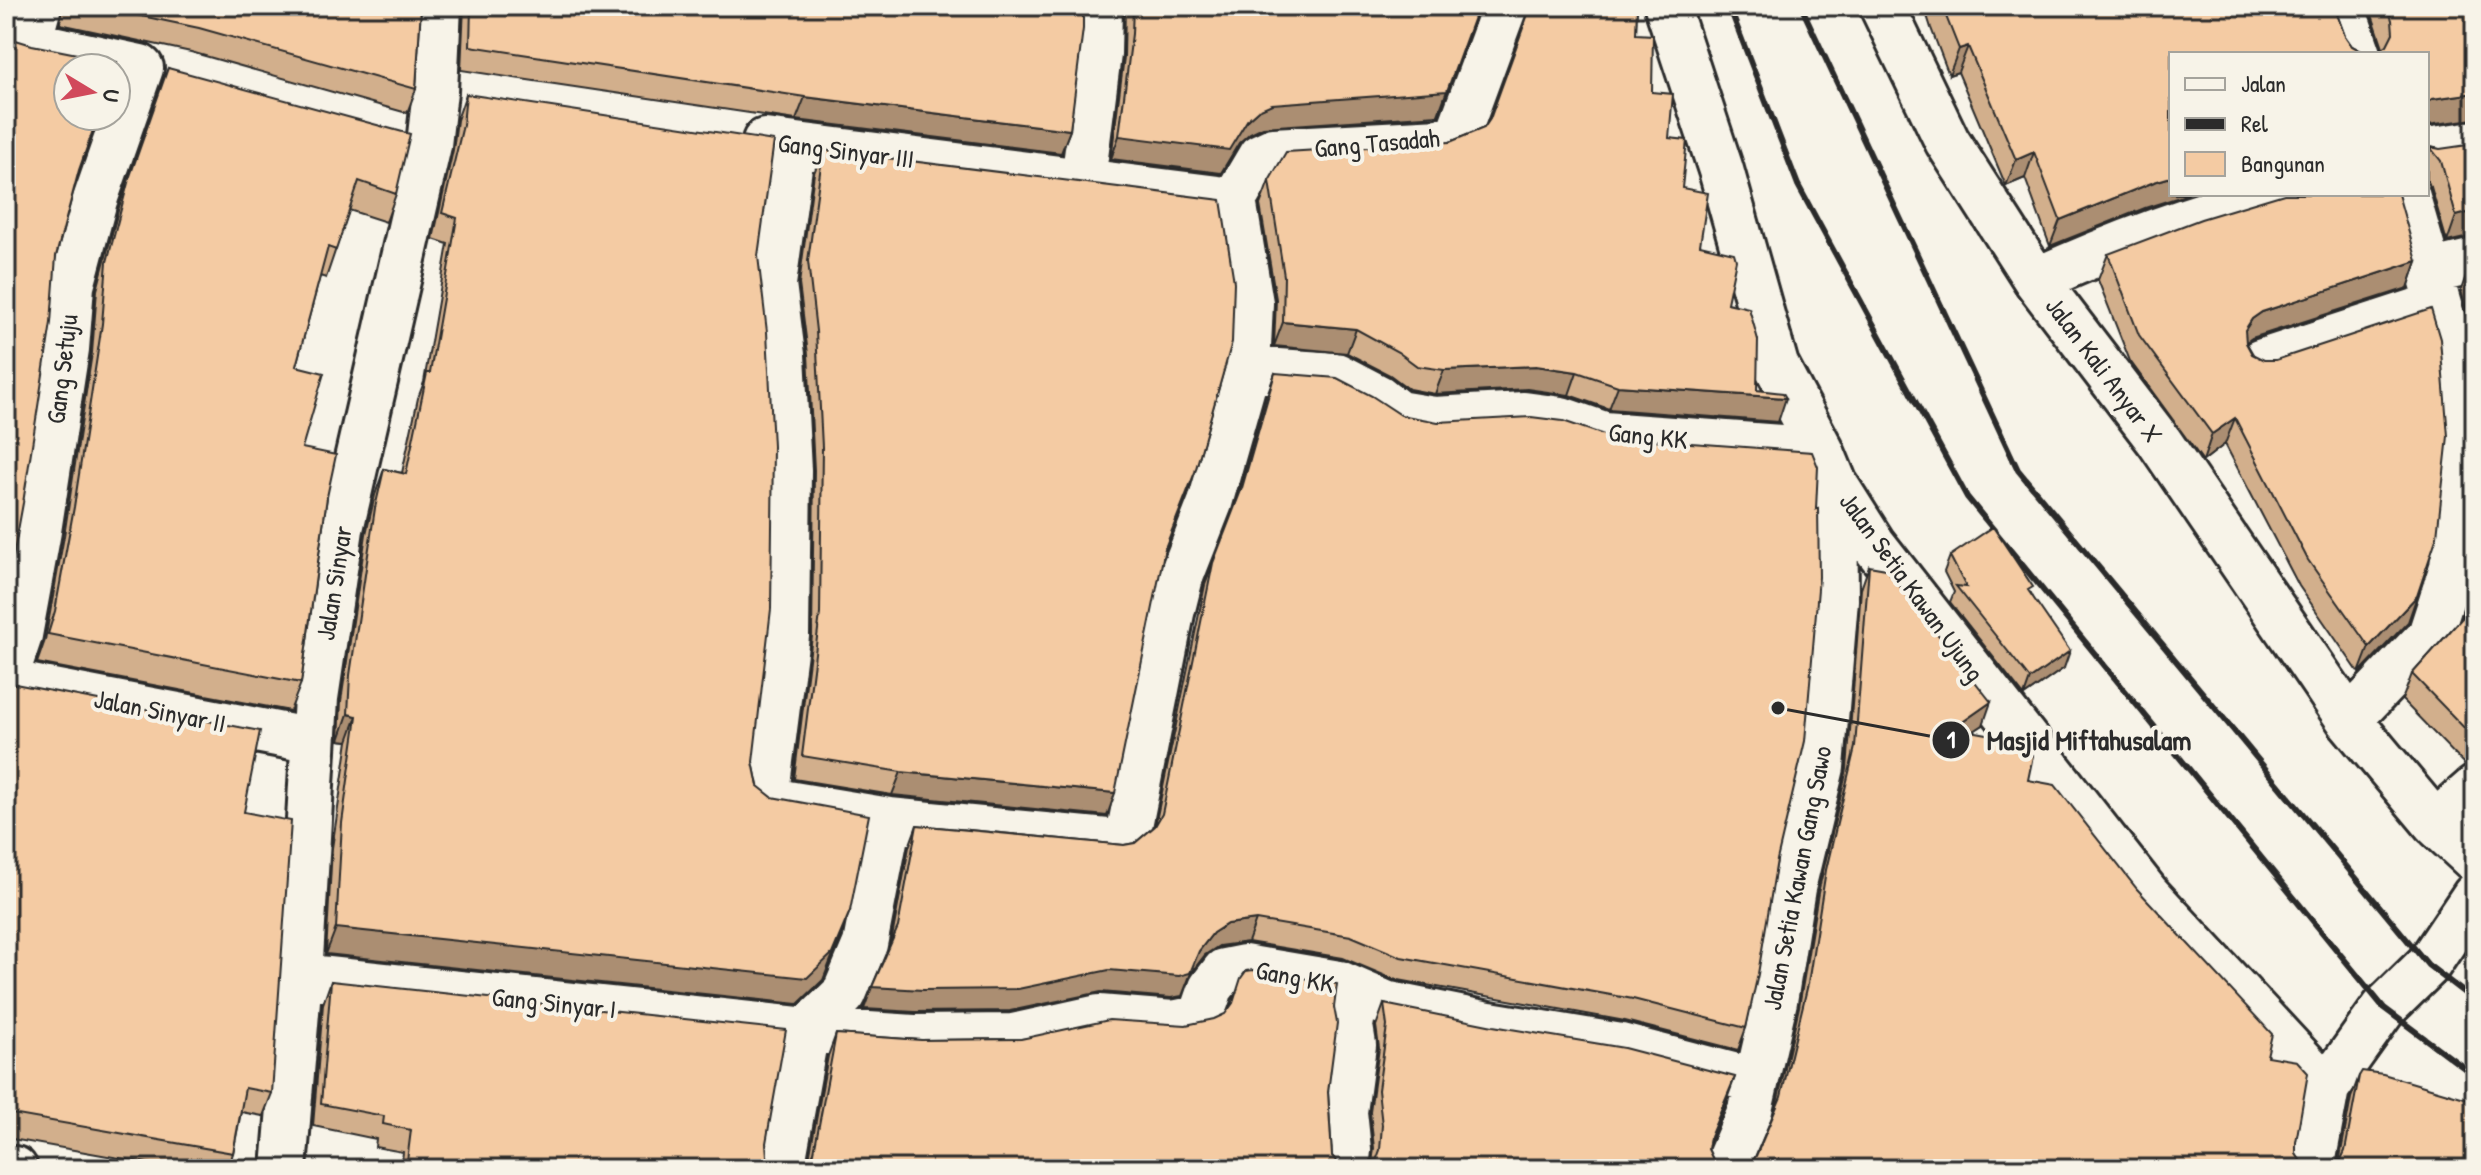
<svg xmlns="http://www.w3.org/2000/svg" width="2481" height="1175" viewBox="0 0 2481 1175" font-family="'Patrick Hand',sans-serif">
	<rect width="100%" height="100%" fill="#f7f3e8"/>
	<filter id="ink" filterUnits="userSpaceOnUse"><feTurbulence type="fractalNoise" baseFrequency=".0125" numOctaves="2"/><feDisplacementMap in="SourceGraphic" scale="16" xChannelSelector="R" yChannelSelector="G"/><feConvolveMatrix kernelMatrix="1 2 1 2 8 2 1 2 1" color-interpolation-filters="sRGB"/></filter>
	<g filter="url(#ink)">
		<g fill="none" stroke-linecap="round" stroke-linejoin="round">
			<g stroke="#2b2b2b" stroke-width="50">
				<path id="minor" d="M1667 6 1721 170 1776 365 1821 450 1835 484 1873 544 2147 894 2327 1088
					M1882 6 1947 141 2036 280 2159 441 2349 720 2435 823 2475 860
					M2342 6 2359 54
					M6 38 140 67
					M29 44 39 6
					M765 141 1083 181 1099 54 1100 6
					M793 145 774 284 783 355 789 471 787 636 768 784 770 798 775 801 889 820 1118 842 1129 831 1172 613 1181 577 1210 503 1248 369 1251 303 1234 200 1083 181
					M2427 150 2475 143
					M1234 200 1260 156 1273 150 1440 141 1458 134 1505 6
					M2429 272 2475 261
					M2036 280C2113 245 2193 215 2275 194
					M2260 362 2438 304
					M1248 369 1336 375 1378 397 1398 413 1434 419 1524 414 1561 419 1604 434 1821 450
					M6 677 20 635 39 531 67 349 72 286 95 200 141 68
					M6 682 313 741
					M2349 720 2430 635 2452 567 2464 463 2455 361 2407 194
					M2435 823 2475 788
					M300 976 807 1030 914 1037 1013 1036 1099 1017 1173 1023 1201 1017 1211 988 1224 971 1244 967 1339 983 1385 1003 1489 1024 1621 1046 1756 1081
					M6 1168 15 1169
					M284 1169 300 976 316 698 341 529 429 145 435 91 439 6
					M782 1169 807 1030 844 994 865 944 889 820
					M1347 1169 1349 1150 1345 1112 1354 1045 1351 1026 1357 992
					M1725 1169 1750 1110 1775 1001 1793 888 1822 767 1836 600 1835 484
					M2312 1169 2327 1088 2384 1008 2428 965 2475 895"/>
			</g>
			<use href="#minor" stroke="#f7f3e8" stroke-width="44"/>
			<path stroke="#2b2b2b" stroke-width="6" d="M1729 6 1798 185 1967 497 2384 1008 2475 1076
				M1801 6 2018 470 2428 965 2475 1001"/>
		</g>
		<path fill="#d2af8c" stroke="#2b2b2b" stroke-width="2" d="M62 6H421L416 89 407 113 191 52 60 24Z
			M464 6H1083L1070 130 1061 153 796 120 461 70Z
			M1125 6H1478L1438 115 1263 127 1250 133 1239 143 1221 173 1111 159 1124 57Z
			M1529 6H1637L1636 34 1652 92 1669 138 1682 188 1700 245 1727 303 1757 390 1778 422 1609 409 1569 395 1527 389 1435 394 1409 389 1390 375 1347 353 1274 346 1276 299 1260 205 1269 181 1450 142 1484 128 1490 119 1529 14Z
			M1924 6H2334L2345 36 2352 46 2363 52H2376L2383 47 2369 6H2475L2471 118 2427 125V54L2145 208 2050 246 2025 178 2006 186 1958 72 1949 75 1931 28Z
			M168 68 396 194 386 222 349 210 326 278 320 276 296 366 302 448 327 497 301 683 290 711 37 663 45 640 64 536 92 353 97 290 119 207Z
			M466 94 758 256 753 762 758 786 841 937 823 980 798 1004 326 954 332 848 348 741 339 740 341 701 366 534 375 495 384 469 402 473 418 398 424 382 448 244 433 239 453 150 457 120Z
			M2430 147 2440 149 2469 237 2447 242 2431 187 2427 182V155Z
			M823 150 1164 551 1107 816 892 795 794 779 812 636 814 470 808 354 799 284 814 173Z
			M2108 254 2417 261 2408 288 2252 338 2246 342 2408 622 2359 673 2299 586 2225 444 2203 461 2130 361 2098 280Z
			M2475 262V341L2461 290 2470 264Z
			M1275 373 1777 860 1746 1028 1738 1050 1625 1021 1393 979 1343 958 1248 942 1219 946 1205 955 1191 973 1182 996 1171 998 1101 992 1010 1011 915 1012 864 1009 891 943 909 847 917 825 1124 845 1135 843 1155 826 1205 585 1236 504 1267 395Z
			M1950 556 2031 593 2064 668 2024 696 1950 602 1954 592 1944 572Z
			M1869 566 1983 725 1973 731 2028 780 2267 1056 2296 1142V1154L2303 1165 1749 1166 1756 1156 1775 1112 1799 1007 1818 893 1847 769 1861 589Z
			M2475 577V765L2466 766 2402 700 2412 674 2461 619Z
			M6 681 244 812 272 1093 263 1116 241 1112 233 1153 228 1169H181L6 1138Z
			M331 981 766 1143 767 1156 773 1165 782 1169H401L403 1152 375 1147 376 1139 313 1126 323 1004Z
			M1384 1004 1727 1099 1710 1141 1708 1149 1714 1162 1372 1163 1374 1148 1370 1112 1379 1048 1376 1026Z
			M1334 1007 1328 1092 1332 1156 1341 1167 808 1164 828 1056 836 1034 921 1040 1021 1039 1186 1025Z
			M2359 1076 2474 1110 2339 1163 2351 1098Z"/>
		<path fill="#ab8e72" stroke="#2b2b2b" stroke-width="2" d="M6 6H14L11 14H6Z
			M1478 6 1438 115 1263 127 1250 133 1239 143 1221 173 1111 159 1119 136 1248 119 1258 110Z
			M1968 46 1958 72 1949 75 1959 49Z
			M2475 93V119L2427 125V102L2432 99Z
			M805 97 1070 130 1061 153 796 120Z
			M2034 152 2025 178 2006 186 2016 160Z
			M2171 177V194H2189L2145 208 2050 246 2060 220 2154 182Z
			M2475 211V237H2469L2447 242 2456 216Z
			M2417 261 2408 288 2252 338 2242 345 2245 330 2252 319 2262 312Z
			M1283 322 1356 329 1347 353 1274 346Z
			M1536 366 1577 372 1569 395 1527 389 1435 394 1444 370Z
			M1618 386 1786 398 1778 422 1609 409Z
			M2235 418 2225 444 2203 461 2212 434Z
			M2417 596 2408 622 2359 673 2369 647Z
			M2070 651 2064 668 2024 696 2030 679Z
			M1991 702 1983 725 1945 750 1954 728Z
			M348 714 357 716 348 741 339 740Z
			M2475 740V765L2466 766Z
			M901 772 1115 793 1107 816 892 795Z
			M850 911 823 980 798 1004 326 954 336 928Z
			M1256 920 1248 942 1219 946 1205 955 1191 973 1182 996 1171 998 1101 992 1010 1011 915 1012 864 1009 872 987 1199 951 1213 933 1227 924Z
			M1735 1077 1727 1099 1702 1159 1710 1137Z"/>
		<path fill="#f4cba3" stroke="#2b2b2b" stroke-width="2" d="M94 6H421L416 89 199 28Z
			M471 6H1083V29L1070 130 805 97 470 46Z
			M1133 6H1478L1447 91 1272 104 1258 110 1248 119 1229 150 1119 136 1132 34Z
			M1531 6H1637L1636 34 1653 35 1652 92 1673 94 1669 138 1687 140 1682 188 1708 193 1700 245 1734 253 1736 260 1727 303 1749 308 1758 340 1757 390 1783 393 1786 398 1618 386 1577 372 1536 366 1444 370 1417 366 1398 352 1356 329 1283 322 1284 276 1269 181 1286 152 1450 142 1484 128 1490 119Z
			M1942 6H2334L2345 36 2352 46 2363 52H2376L2387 45 2393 33 2392 20 2387 6H2475V93L2432 99 2427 102V54H2171V177L2154 182 2060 220 2034 152 2016 160 1968 46 1959 49Z
			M6 37 32 45 117 62 115 68H68V116H98L79 170 56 256 51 323 23 503 6 596Z
			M168 68 410 134 396 194 359 181 336 250 328 247 296 366 324 373 302 448 336 455 327 497 301 683 48 634 55 611 74 507 102 324 107 262 129 179Z
			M466 94 774 141 758 256 767 332 773 446 771 609 753 762 758 786 772 797 869 815 850 911 832 954 807 978 336 928 342 823 357 716 348 714 350 675 375 508 384 469 406 474 427 373H430L457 218 442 213 463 125Z
			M2475 144V211L2456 216 2441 161 2430 147 2440 149Z
			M823 150 1221 200 1234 282 1232 342 1195 472 1165 548 1115 793 901 772 802 756 820 614 822 447 816 331 808 261Z
			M2284 194H2398L2417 261 2262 312 2252 319 2245 330 2246 343 2252 354 2264 360H2276L2431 309 2440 339 2448 436 2437 536 2417 596 2369 647 2308 560 2235 418 2212 434 2139 335 2108 254 2201 219Z
			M2475 262V281L2470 264Z
			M1275 373 1337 378 1372 396 1401 415 1438 422 1531 417 1563 421 1610 437 1812 452 1818 467 1816 509 1818 508 1819 577 1805 741 1777 860 1758 974 1746 1028 1633 999 1401 957 1351 936 1256 920 1227 924 1213 933 1199 951 1190 973 1179 976 1109 970 1018 989 923 990 872 987 898 927 917 825 1124 845 1135 843 1155 826 1162 814 1213 563 1242 488Z
			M1993 527 2033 587 2028 590 2070 651 2030 679 1956 586 1966 587 1950 556Z
			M1869 566 1886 569 1991 702 1954 728 2020 740 2033 756 2028 780 2055 785 2137 889 2272 1034 2267 1056 2297 1061 2308 1073 2296 1142V1154L2303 1165 2312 1169H1742L1749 1166 1756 1156 1781 1097 1808 984 1826 870 1855 747Z
			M2475 580V739L2412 674 2463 617Z
			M6 681 10 683 260 731 244 812 291 821 272 1093 245 1088 233 1153 6 1113Z
			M1253 970 1337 984 1334 1007 1337 1023 1328 1092 1332 1156 1341 1167 1346 1169H800L809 1163 814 1152 836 1034 921 1040 1021 1039 1109 1020 1186 1025 1214 1019 1225 1014 1233 1003 1241 978 1246 971Z
			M331 981 786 1030 766 1143 767 1156 773 1165 782 1169H406L411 1130 383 1124 384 1116 321 1104Z
			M1384 1004 1493 1026 1624 1048 1735 1077 1710 1137 1708 1149 1714 1162 1723 1169H1366L1376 1161 1380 1150 1382 1125 1378 1090 1387 1026Z
			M2362 1071 2383 1074 2475 1101 2474 1110 2475 1111V1169H2330L2340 1162 2345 1151 2359 1076Z"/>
	</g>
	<g text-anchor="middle" stroke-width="8" stroke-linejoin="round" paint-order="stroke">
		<g font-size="26" fill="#2b2b2b" stroke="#f7f3e8">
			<text transform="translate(1377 143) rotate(-5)" y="9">Gang Tasadah</text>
			<text transform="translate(846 151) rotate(7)" y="9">Gang Sinyar III</text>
			<text transform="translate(62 369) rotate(-83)" y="9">Gang Setuju</text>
			<text transform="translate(2104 370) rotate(53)" y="9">Jalan Kali Anyar X</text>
			<text transform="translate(1648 436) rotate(6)" y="9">Gang KK</text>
			<text transform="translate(334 583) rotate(-81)" y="9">Jalan Sinyar</text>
			<text transform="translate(1912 587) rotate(54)" y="9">Jalan Setia Kawan Ujung</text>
			<text transform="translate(160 711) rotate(11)" y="9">Jalan Sinyar II</text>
			<text transform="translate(1797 878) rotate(-79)" y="9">Jalan Setia Kawan Gang Sawo</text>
			<text transform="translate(1295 977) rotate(11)" y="9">Gang KK</text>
			<text transform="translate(554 1003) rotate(6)" y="9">Gang Sinyar I</text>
		</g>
	</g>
	<path fill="none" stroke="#2b2b2b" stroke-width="3" d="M1778 708L1951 740"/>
	<g fill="#2b2b2b" stroke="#f7f3e8" stroke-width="3">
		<circle cx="1778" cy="708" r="8"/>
		<circle cx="1951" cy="740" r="20"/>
	</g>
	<g font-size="24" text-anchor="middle" font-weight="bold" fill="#fff">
		<text x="1951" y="748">1</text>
	</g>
	<g font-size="28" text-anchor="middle" font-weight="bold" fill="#2b2b2b" stroke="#f7f3e8" stroke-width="8" stroke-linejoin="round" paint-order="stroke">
		<text x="2089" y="750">Masjid Miftahusalam</text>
	</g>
	<rect width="2481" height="1175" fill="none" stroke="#f7f3e8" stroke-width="32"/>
	<rect x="16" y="16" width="2449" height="1143" fill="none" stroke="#2b2b2b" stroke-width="3" filter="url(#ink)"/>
	<rect x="2169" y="52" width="260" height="144" fill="#f7f3e8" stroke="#a5a39c" stroke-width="2"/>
	<rect x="2185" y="78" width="40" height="12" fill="#f7f3e8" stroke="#a5a39c" stroke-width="2"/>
	<text x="2241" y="92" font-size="24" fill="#2b2b2b">Jalan</text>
	<rect x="2185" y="118" width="40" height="12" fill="#2b2b2b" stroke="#a5a39c" stroke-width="2"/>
	<text x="2241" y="132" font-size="24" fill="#2b2b2b">Rel</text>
	<rect x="2185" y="152" width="40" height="24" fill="#f4cba3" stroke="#a5a39c" stroke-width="2"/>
	<text x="2241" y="172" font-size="24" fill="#2b2b2b">Bangunan</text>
	<g transform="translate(92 92) rotate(100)"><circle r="38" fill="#f7f3e8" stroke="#a5a39c" stroke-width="2"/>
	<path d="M0-6L14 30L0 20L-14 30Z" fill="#d1495b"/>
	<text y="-12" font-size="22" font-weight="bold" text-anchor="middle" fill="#2b2b2b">U</text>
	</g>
</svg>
